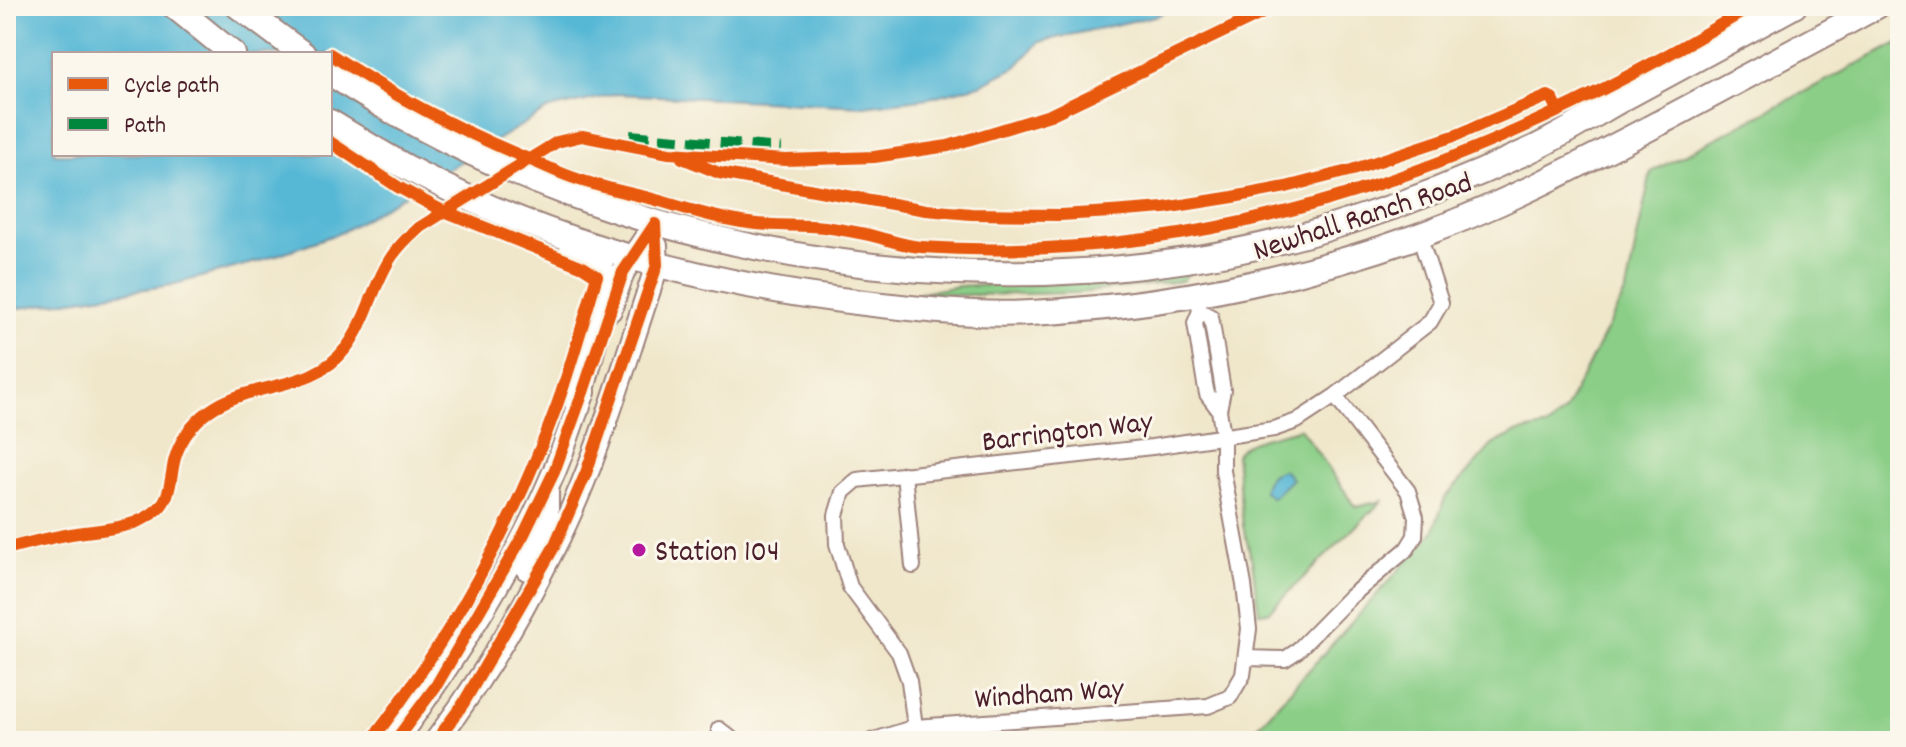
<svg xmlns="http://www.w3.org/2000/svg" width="1906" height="747" viewBox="0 0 1906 747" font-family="Dekko,sans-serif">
	<rect width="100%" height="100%" fill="#fbf7ec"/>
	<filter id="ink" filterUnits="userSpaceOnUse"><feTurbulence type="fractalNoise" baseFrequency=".0125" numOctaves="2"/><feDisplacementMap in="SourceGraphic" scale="16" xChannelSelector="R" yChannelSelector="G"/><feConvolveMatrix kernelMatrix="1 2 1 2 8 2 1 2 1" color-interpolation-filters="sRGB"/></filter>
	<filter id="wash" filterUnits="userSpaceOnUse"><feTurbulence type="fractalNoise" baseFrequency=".006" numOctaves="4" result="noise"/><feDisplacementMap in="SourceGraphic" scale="32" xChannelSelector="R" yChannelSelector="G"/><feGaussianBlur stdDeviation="1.8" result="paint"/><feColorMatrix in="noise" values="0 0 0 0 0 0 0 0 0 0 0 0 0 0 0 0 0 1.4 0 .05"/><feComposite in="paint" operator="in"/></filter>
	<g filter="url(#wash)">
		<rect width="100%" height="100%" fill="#f0e7cb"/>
		<path fill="#8ace87" stroke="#6a7659" stroke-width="2" d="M1900 42V326L1897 330 1900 454V741H1245L1433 532 1445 498 1492 445 1515 433 1549 426 1565 411 1626 291 1651 172Z
			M1192 269 1182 281 1077 293 959 295 919 293 959 286 1077 283Z
			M1300 428 1356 507 1382 501 1268 612 1259 613 1252 561 1243 526 1236 455C1243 438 1282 435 1300 428Z"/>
		<path fill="#56b8d5" stroke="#506c80" stroke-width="2" fill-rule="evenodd" d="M6 6H1172L1159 15 1039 42 1016 67 980 85 929 98 863 106 617 94 549 109 342 232 260 261 171 285 6 310ZM54 54H330V154H54Z
			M1284 470 1292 479 1272 498 1263 490C1267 477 1271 473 1284 470Z"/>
	</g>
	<g filter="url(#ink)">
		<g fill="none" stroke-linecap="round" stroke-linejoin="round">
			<g stroke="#9d837b" stroke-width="18">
				<path id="street" d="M1199 305 1200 311 1195 323 1205 384 1207 394 1219 410
					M904 474 913 566
					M1246 658 1285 659 1297 651 1350 597 1407 549 1415 536 1416 517 1408 491 1335 396
					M915 727 909 681 899 653 850 587 837 544 836 515 843 492 857 480 1152 447 1274 429 1297 421 1335 396 1430 322 1441 303 1419 235
					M719 729 734 741
					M871 741 915 727 1208 706 1230 697 1243 675 1249 629 1244 585 1223 471V435L1219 410 1223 390 1211 317 1200 311"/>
			</g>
			<g stroke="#9d837b" stroke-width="26">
				<path id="secondary" d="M610 310 623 272 655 224
					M527 569 547 522V492
					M395 741C454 661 515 564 554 472 565 446 573 418 584 392
					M436 741C481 681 520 616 553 549 596 465 622 370 652 281L657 265 656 246"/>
			</g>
			<g stroke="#9d837b" stroke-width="28">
				<path id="primary" d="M174 6 233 54
					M238 6 303 54
					M330 73C620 265 1019 329 1351 221 1410 202 1470 178 1526 152 1559 137 1590 117 1622 99 1679 68 1737 37 1794 6
					M330 122C360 140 391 160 423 176 558 245 707 284 857 302 915 309 973 316 1031 313 1164 306 1293 281 1418 236 1504 205 1585 162 1665 120 1736 82 1806 45 1877 6
					M571 253C593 261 603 261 608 287L578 406"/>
			</g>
			<use href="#street" stroke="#fff" stroke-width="14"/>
			<use href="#secondary" stroke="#fff" stroke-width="22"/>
			<use href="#primary" stroke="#fff" stroke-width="24"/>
			<path stroke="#00873e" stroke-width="10" stroke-dasharray="20 10" stroke-linecap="butt" d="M630 135 781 148"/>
			<g stroke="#fbf7ec" stroke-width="17">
				<path id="cycleway" d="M330 54C394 96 460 131 531 160 547 167 563 175 580 180 604 188 629 193 653 199 685 208 717 219 749 223 774 227 800 224 825 227 842 230 860 232 877 237 892 241 906 246 921 247 1224 267 1498 160 1752 6
					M330 142 398 187 439 209 583 267 597 276C584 319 572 363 557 405 514 524 449 641 371 741
					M682 158 719 173 926 210 971 214 1060 215 1111 212 1164 208 1233 197 1286 187 1352 170 1457 135 1548 96 1552 98 1558 110
					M6 549C27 543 49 538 71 534 100 529 135 530 158 509 172 496 170 476 175 458 181 437 197 418 215 407 258 381 313 391 346 348 367 321 373 284 392 256 399 246 408 237 417 229L557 142 582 136 669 153 786 160 874 157 948 146 1050 115 1277 6
					M395 741 436 686 524 534 554 472 583 392 623 272 655 224
					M436 741 463 704 554 547 586 473 657 265 655 224"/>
			</g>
			<use href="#cycleway" stroke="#e8590c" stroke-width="12"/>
		</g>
	</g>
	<circle fill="#b5179e" stroke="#fbf7ec" stroke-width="3" cx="639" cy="550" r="8"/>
	<g text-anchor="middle" stroke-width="6" stroke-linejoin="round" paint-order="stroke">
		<g font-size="30" fill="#4a1f2b" stroke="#fbf7ec">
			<text transform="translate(1362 215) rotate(-18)" y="10">Newhall Ranch Road</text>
			<text transform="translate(1067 430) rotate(-7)" y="10">Barrington Way</text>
			<text transform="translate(1049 692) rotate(-4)" y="10">Windham Way</text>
		</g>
		<g font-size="30" fill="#4a1f2b" stroke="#fbf7ec" text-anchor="start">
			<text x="655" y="560">Station 104</text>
		</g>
	</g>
	<rect width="1906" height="747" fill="none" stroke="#fbf7ec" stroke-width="32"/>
	<rect x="52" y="52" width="280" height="104" fill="#fbf7ec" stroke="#b4a19f" stroke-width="2"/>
	<rect x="68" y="78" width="40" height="12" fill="#e8590c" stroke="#b4a19f" stroke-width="2"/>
	<text x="124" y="92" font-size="24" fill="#4a1f2b">Cycle path</text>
	<rect x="68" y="118" width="40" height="12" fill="#00873e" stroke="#b4a19f" stroke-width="2"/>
	<text x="124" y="132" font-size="24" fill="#4a1f2b">Path</text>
</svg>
